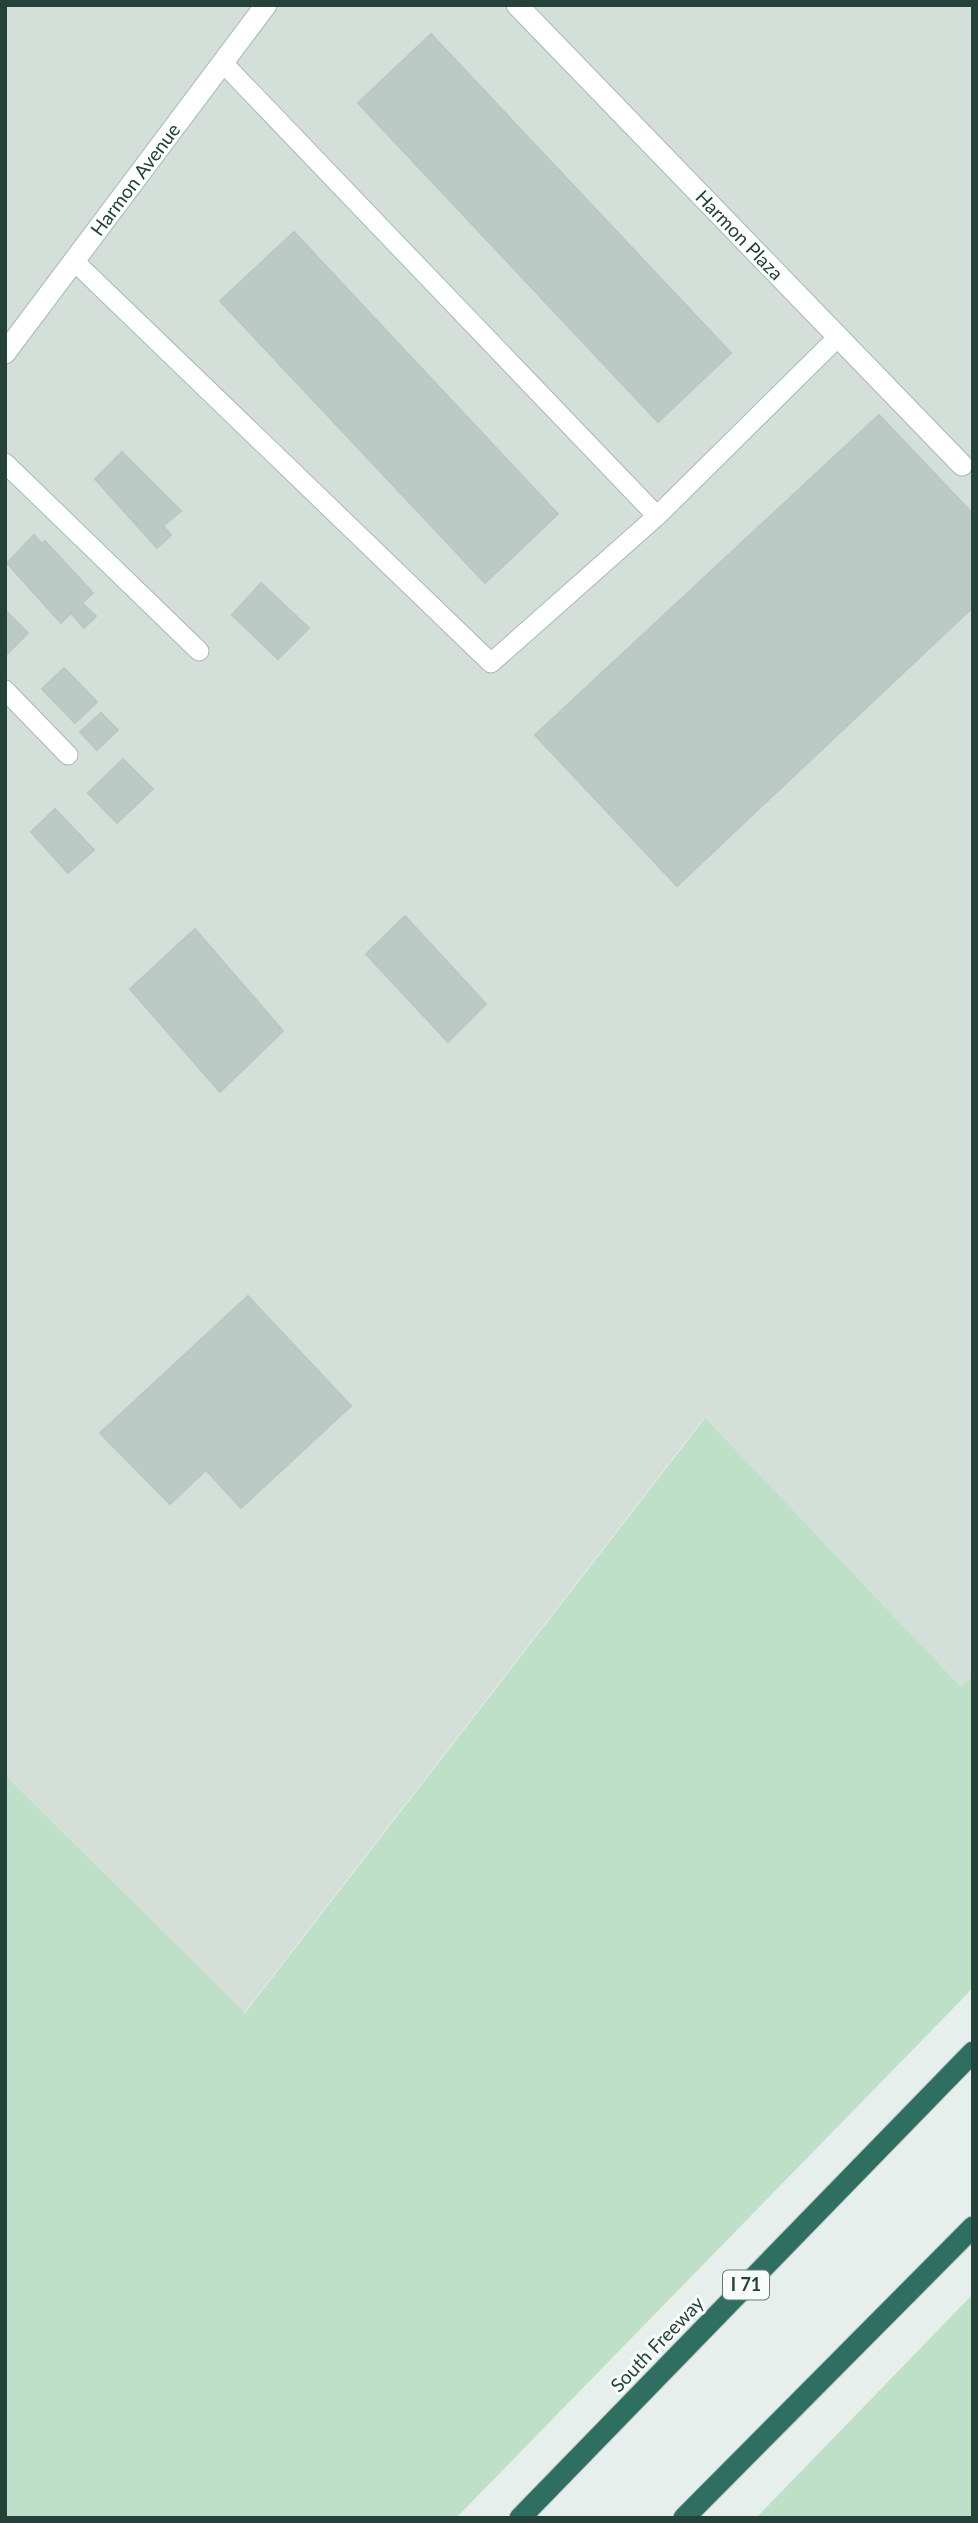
<svg xmlns="http://www.w3.org/2000/svg" width="978" height="2523" viewBox="0 0 978 2523" font-family="Lato,sans-serif">
	<rect width="100%" height="100%" fill="#e6efeb"/>
	<path fill="#d4dfda" d="M5 5H973V1676L961 1687 704 1418 244 2013 5 1775Z"/>
	<path fill="#bfe0c8" d="M705 1418 961 1687 973 1676V1988L456 2518H5V1775L245 2013Z
		M973 2294V2518H756Z"/>
	<path fill="#bbcac4" stroke="#b8c9c2" stroke-width="2" d="M431 34 731 353 658 422 358 103Z
		M294 232 558 514 485 583 220 301Z
		M879 415 973 514V607L677 886 535 735Z
		M122 452 181 511 163 526 171 535 157 548 95 479Z
		M34 535 42 544 45 541 93 593 82 603 96 616 84 628 71 613 61 623 7 563Z
		M261 583 309 628 278 659 232 615Z
		M5 610 28 633 5 656Z
		M64 668 97 702 75 723 42 689Z
		M101 713 118 730 97 750 80 732Z
		M123 759 153 789 117 823 88 793Z
		M55 809 94 850 68 873 31 832Z
		M405 916 486 1004 448 1042 366 954Z
		M195 929 283 1031 220 1092 130 989Z
		M248 1296 351 1406 241 1508 206 1470 170 1504 100 1433Z"/>
	<g fill="none" stroke-linecap="round" stroke-linejoin="round">
		<g stroke="#a8b8b2" stroke-width="21">
			<path id="service" d="M74 261 491 663 657 516 223 63
				M5 463 199 651
				M657 516 838 337
				M5 690 68 755"/>
		</g>
		<g stroke="#a8b8b2" stroke-width="23">
			<g id="minor">
				<path id="s1" d="M517 5 962 465"/>
			</g>
		</g>
		<g stroke="#a4bbb3" stroke-width="23">
			<g id="secondary">
				<path id="s2" d="M5 353 266 5"/>
			</g>
		</g>
		<g stroke="#c2cac8" stroke-width="23">
			<path id="motorway" d="M520 2518 973 2052
				M684 2518 973 2227"/>
		</g>
		<use href="#service" stroke="#fff" stroke-width="19"/>
		<use href="#minor" stroke="#fff" stroke-width="21"/>
		<use href="#secondary" stroke="#fff" stroke-width="21"/>
		<use href="#motorway" stroke="#2f6f62" stroke-width="21"/>
	</g>
	<g text-anchor="middle" stroke-width="6" stroke-linejoin="round" paint-order="stroke">
		<rect fill="#f7fbf9" stroke="#637a73" stroke-width="2" x="723" y="2270.5" width="46" height="29" rx="5"/>
		<g font-size="18" font-weight="bold" fill="#24423a">
			<text x="746" y="2291">I 71</text>
		</g>
		<g font-size="19" fill="#24423a" stroke="#f7fbf9">
			<text dy="7" stroke="none"><textPath href="#s2" startOffset="217">Harmon Avenue</textPath></text>
			<text dy="7" stroke="none"><textPath href="#s1" startOffset="320">Harmon Plaza</textPath></text>
			<text transform="translate(657 2344) rotate(-46)" y="7">South Freeway</text>
		</g>
	</g>
	<rect width="978" height="2523" fill="none" stroke="#24423a" stroke-width="14"/>
</svg>
